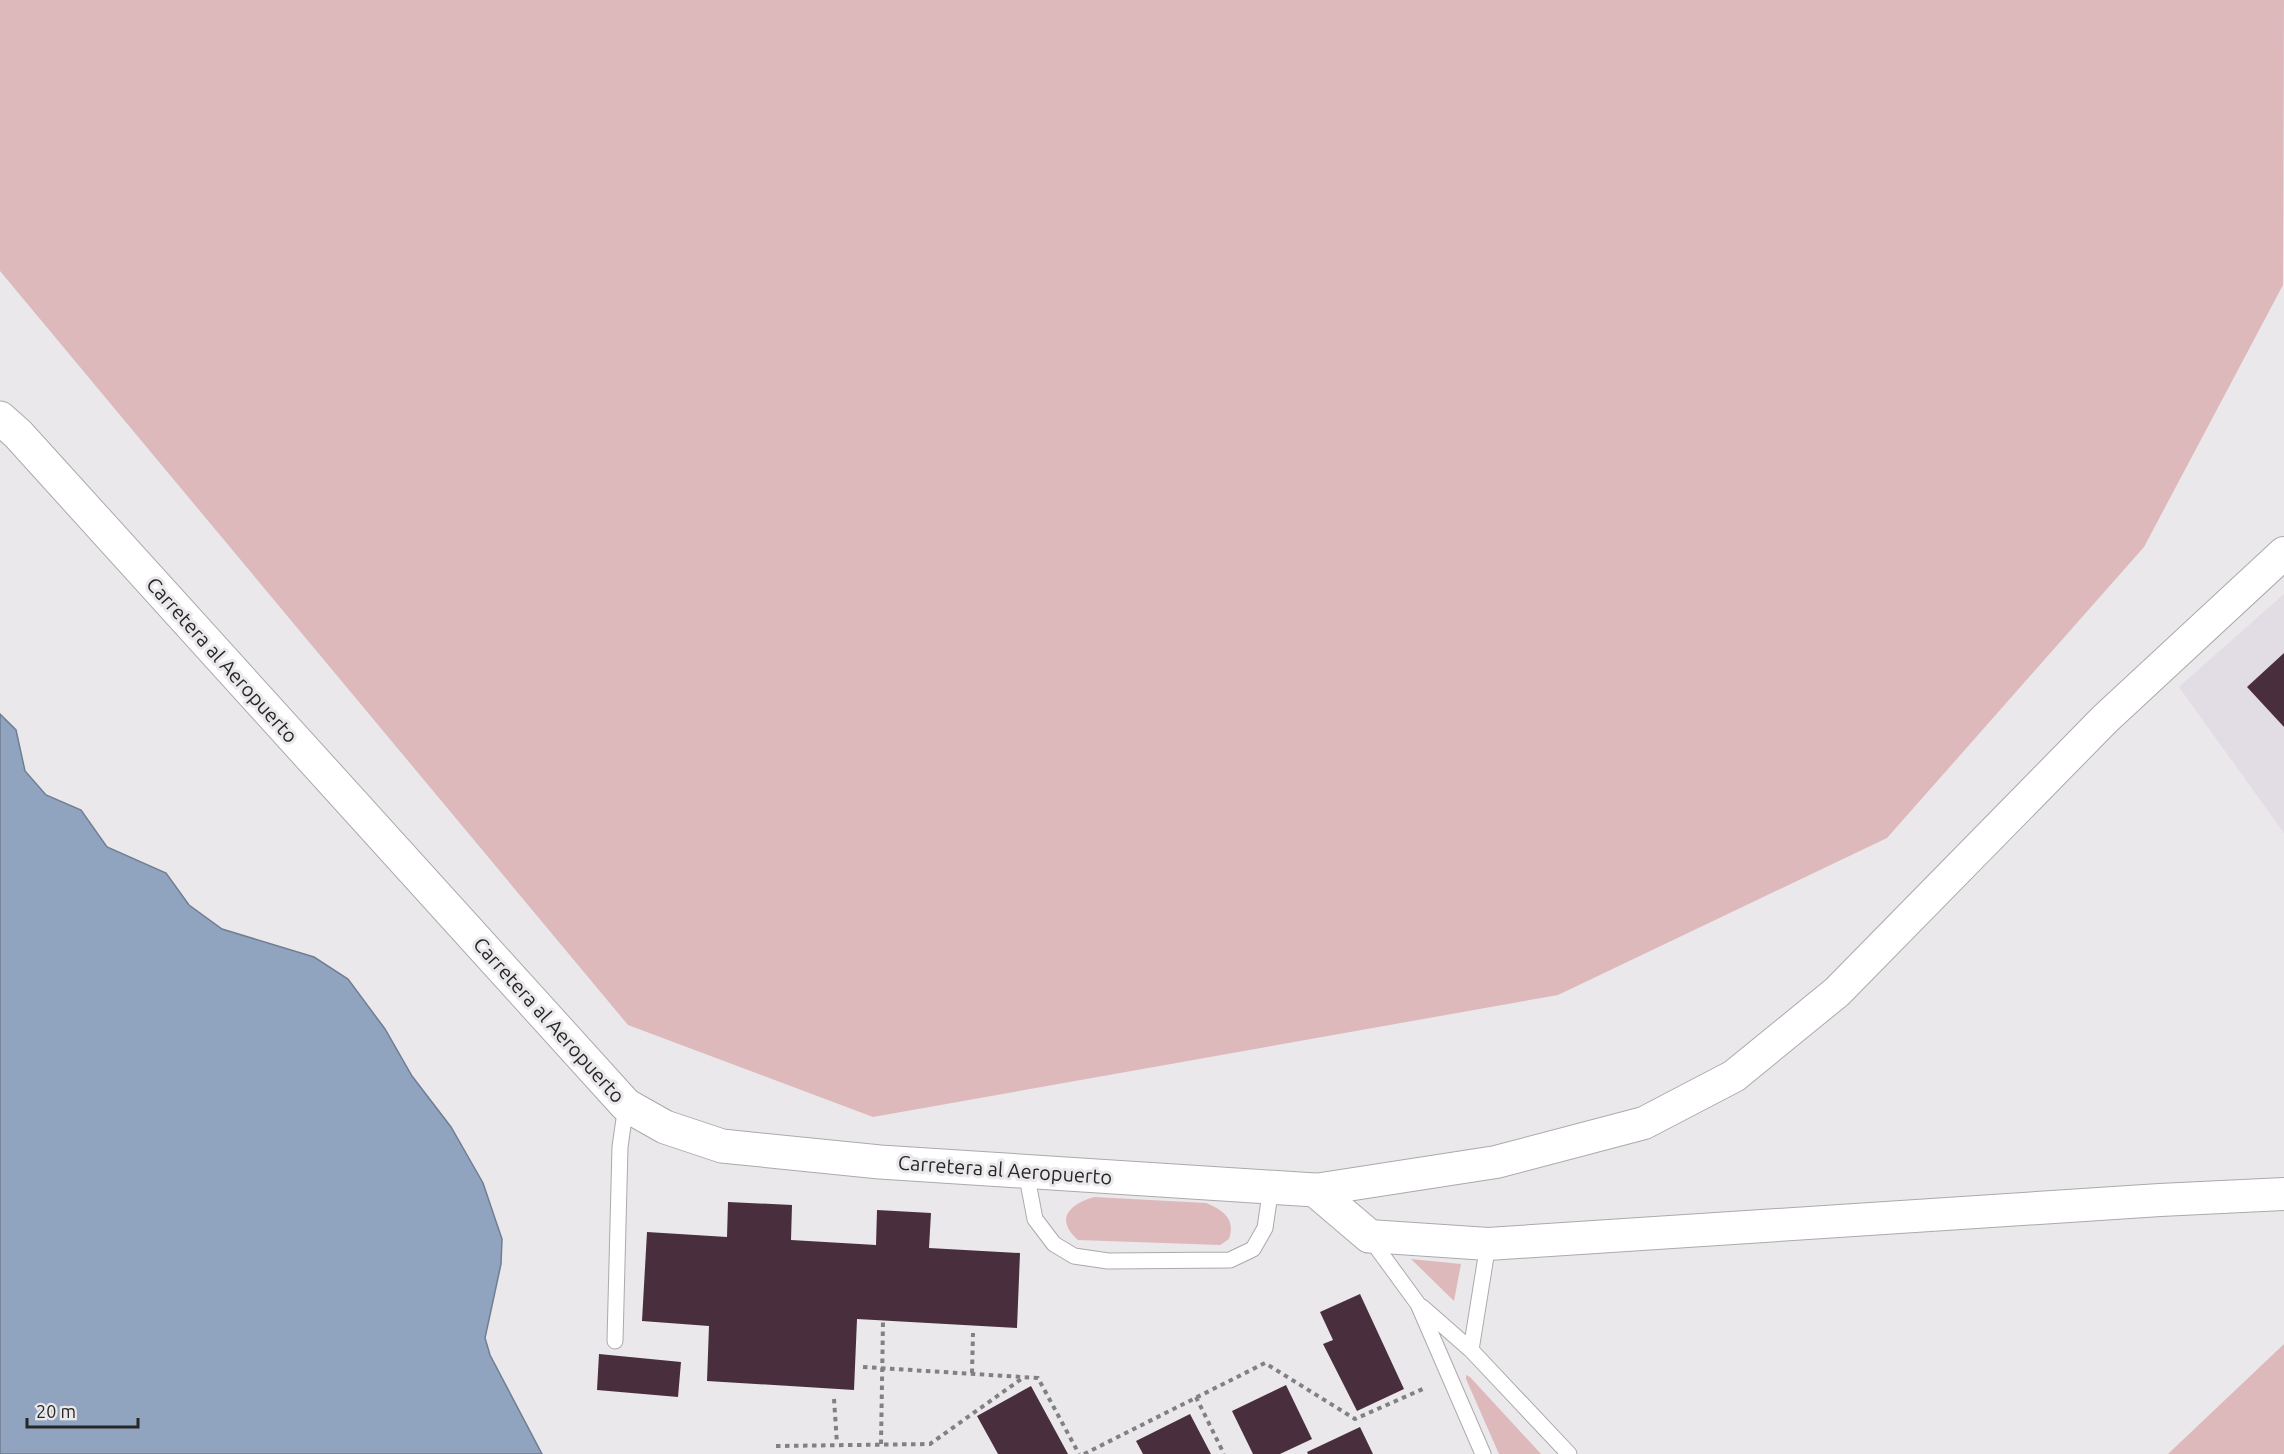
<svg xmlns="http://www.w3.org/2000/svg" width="2284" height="1454" viewBox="0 0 2284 1454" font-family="Ubuntu,sans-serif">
	<rect width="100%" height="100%" fill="#eae8eb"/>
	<path fill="#e2dce5" d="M2284 594V833L2179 687Z"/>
	<path fill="#ddb9bc" d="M0 0H2284L2283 285 2144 547 1887 838 1558 995 873 1117 628 1025 0 271Z
		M1094 1197 1206 1203C1223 1210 1236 1219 1229 1239L1220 1245 1078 1240C1054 1219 1070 1204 1094 1197Z
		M1411 1259 1461 1264 1454 1301Z
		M2284 1344V1454H2168Z
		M1466 1375 1470 1377 1541 1454H1499L1466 1379Z"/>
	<path fill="#90a3bf" stroke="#707e92" stroke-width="1.5" d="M0 714 16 730 25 771 46 795 81 810 107 847 166 873 189 905 222 929 314 957 348 979 385 1029 412 1076 451 1127 483 1183 502 1239 501 1264 485 1338 490 1355 542 1454H0Z"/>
	<path fill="#492e3d" d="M2284 653V727L2247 687Z
		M728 1202 792 1205 791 1240 876 1245 877 1210 931 1213 929 1248 1020 1253 1017 1328 857 1319 854 1390 707 1381 709 1326 642 1321 647 1232 727 1237Z
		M1360 1294 1404 1389 1357 1411 1323 1344 1333 1340 1320 1312Z
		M599 1354 681 1362 678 1397 597 1390Z
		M1286 1385 1312 1439 1280 1454H1253L1232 1411Z
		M1031 1386 1068 1454H998L977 1416Z
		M1190 1414 1211 1454H1143L1136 1441Z
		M1360 1427 1373 1454H1308L1307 1452Z"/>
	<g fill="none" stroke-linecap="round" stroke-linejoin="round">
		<g stroke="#aba9ac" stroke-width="17">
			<path id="lane" d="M1026 1172 1035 1219 1054 1244 1074 1256 1108 1261 1230 1260 1253 1249 1265 1228 1271 1187
				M1369 1237 1418 1304 1483 1454
				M1422 1307 1471 1350 1569 1454
				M615 1341 620 1147 626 1105
				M1471 1350 1488 1244"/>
		</g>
		<g stroke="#aba9ac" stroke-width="34">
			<path id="street" d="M1315 1190 1496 1162 1644 1123 1734 1076 1837 992 2105 719 2284 553
				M1369 1236 1488 1244 2160 1200 2284 1194"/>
		</g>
		<g stroke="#aba9ac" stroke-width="35">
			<path id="secondary" d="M0 418 18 434 626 1105 665 1127 722 1146 880 1162 1315 1190 1369 1236"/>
		</g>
		<path stroke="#818082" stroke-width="4" stroke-dasharray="4.5 4.5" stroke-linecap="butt" d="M863 1367 1038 1378 1079 1454
			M972 1373 973 1333
			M1196 1397 1224 1454
			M834 1399 837 1444
			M881 1444 883 1321
			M776 1446 930 1444 1024 1377
			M1084 1454 1265 1363 1355 1419 1425 1388"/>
		<use href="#lane" stroke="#fff" stroke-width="15"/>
		<use href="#street" stroke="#fff" stroke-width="32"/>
		<use href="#secondary" stroke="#fff" stroke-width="33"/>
	</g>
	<g text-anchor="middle" stroke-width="6" stroke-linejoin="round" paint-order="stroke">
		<g font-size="20" fill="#272728" stroke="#eae8eb">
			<text transform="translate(222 660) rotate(48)" y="7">Carretera al Aeropuerto</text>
			<text transform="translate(549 1020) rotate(48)" y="7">Carretera al Aeropuerto</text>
			<text transform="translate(1005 1170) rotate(4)" y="7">Carretera al Aeropuerto</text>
		</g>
	</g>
	<path d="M27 1418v9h111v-9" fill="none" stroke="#272728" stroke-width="3"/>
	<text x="36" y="1418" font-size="18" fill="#272728" stroke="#eae8eb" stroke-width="4.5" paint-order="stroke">20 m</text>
</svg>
